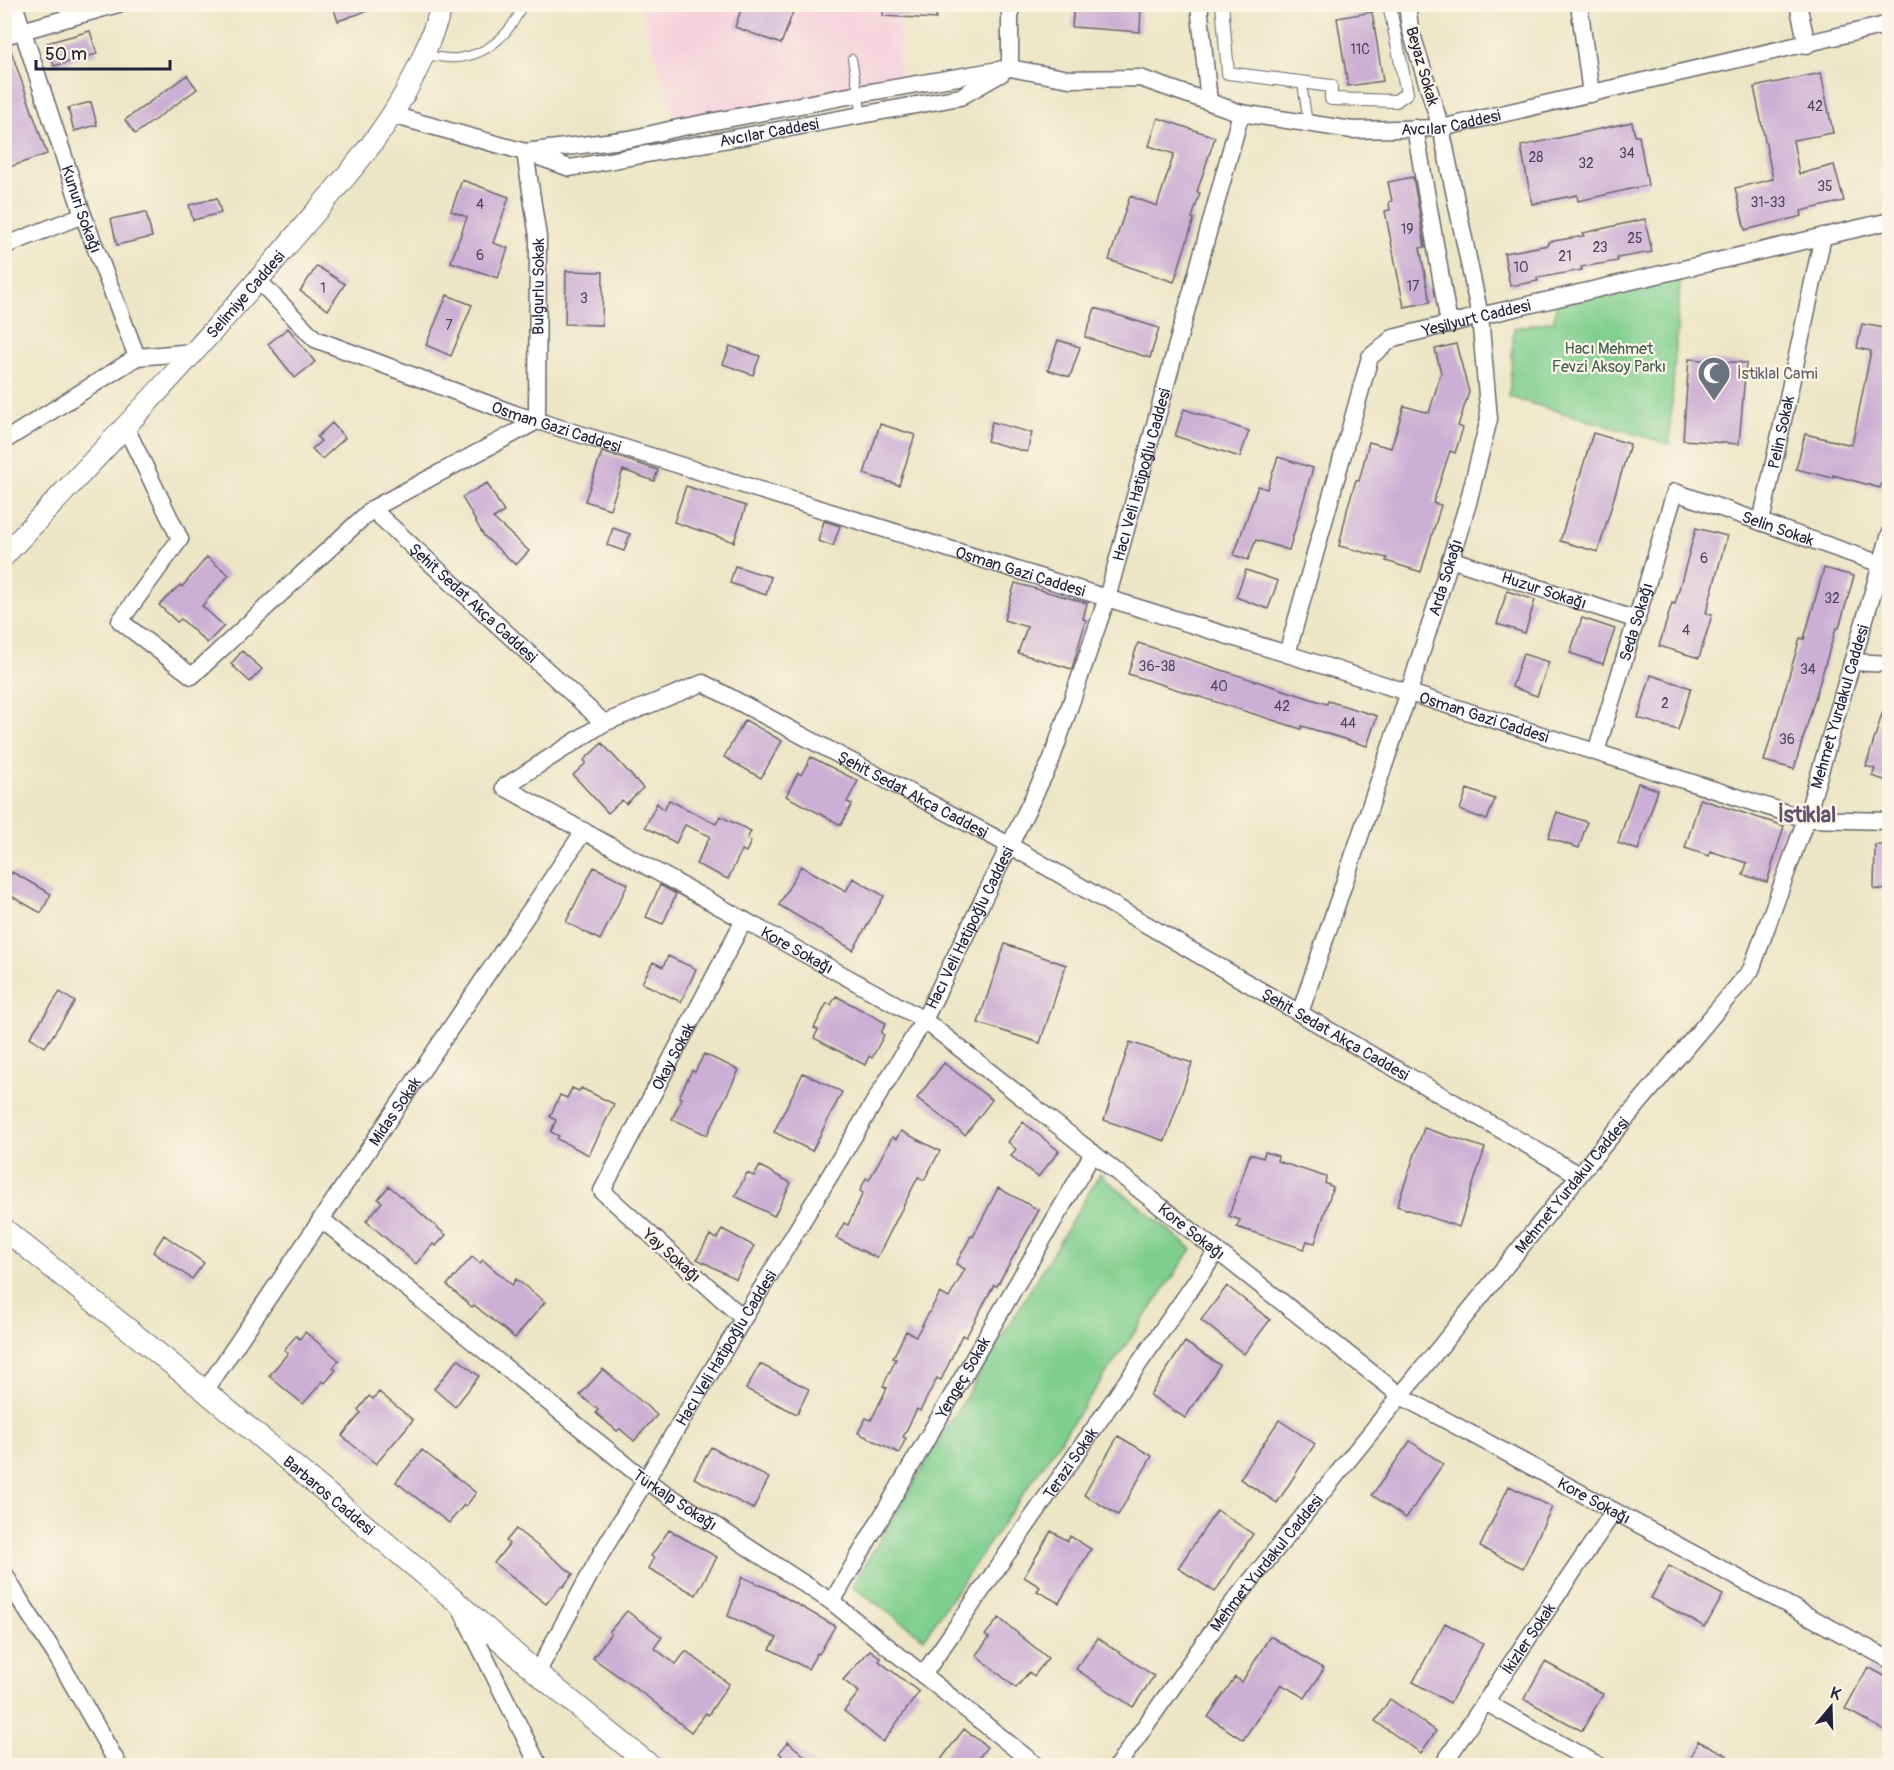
<svg xmlns="http://www.w3.org/2000/svg" width="1894" height="1770" viewBox="0 0 1894 1770" font-family="Pangolin,sans-serif">
	<rect width="100%" height="100%" fill="#fcf5e5"/>
	<filter id="ink" filterUnits="userSpaceOnUse"><feTurbulence type="fractalNoise" baseFrequency=".0167" numOctaves="2"/><feDisplacementMap in="SourceGraphic" scale="12" xChannelSelector="R" yChannelSelector="G"/><feConvolveMatrix kernelMatrix="1 2 1 2 8 2 1 2 1" color-interpolation-filters="sRGB"/></filter>
	<filter id="wash" filterUnits="userSpaceOnUse"><feTurbulence type="fractalNoise" baseFrequency=".008" numOctaves="4" result="noise"/><feDisplacementMap in="SourceGraphic" scale="24" xChannelSelector="R" yChannelSelector="G"/><feGaussianBlur stdDeviation="1.35" result="paint"/><feColorMatrix in="noise" values="0 0 0 0 0 0 0 0 0 0 0 0 0 0 0 0 0 1.4 0 .05"/><feComposite in="paint" operator="in"/></filter>
	<g filter="url(#wash)">
		<rect width="100%" height="100%" fill="#ece5c6"/>
		<path fill="#f4cfdd" d="M639 5H901L899 77 848 87 678 128Z"/>
		<path fill="#7ece8e" stroke="#507864" stroke-width="1.5" d="M1681 269 1669 444 1509 397 1514 328 1554 321 1556 305Z
			M1100 1174 1192 1249 924 1638 852 1586Z"/>
		<g id="blocks">
			<path fill="#ccafd4" d="M332 4H378V7L338 21Z
				M743 4H796L781 44 735 27Z
				M883 4H936V19L883 16Z
				M1074 4H1141L1140 32 1072 27Z
				M1372 12 1383 81 1348 86 1337 18Z
				M90 31 97 54 81 58 78 54 79 59 54 66 47 43Z
				M9 45 47 154 4 169V46Z
				M1821 73 1833 133 1793 140 1799 174 1834 165 1844 201 1801 211 1802 216 1745 230 1735 188 1773 179 1754 87Z
				M187 75 197 89 135 134 125 120Z
				M91 102 97 125 74 131 68 108Z
				M1158 118 1215 137 1197 192 1200 193 1192 218 1194 219 1174 282 1109 260 1130 196 1157 206 1174 154 1149 146Z
				M1632 122 1635 136H1639L1648 185 1578 201 1577 195 1532 204 1521 146Z
				M1413 177 1425 247 1420 248 1430 302 1404 307 1385 211 1390 210 1389 202 1392 201 1388 182Z
				M462 180 509 197 493 243 508 248 498 278 451 262 467 217 451 211Z
				M217 198 221 213 193 220 189 205Z
				M146 212 152 237 117 245 111 219Z
				M1645 219 1652 252 1617 258 1618 261 1581 267 1582 270 1537 278 1538 281 1510 286 1504 253 1548 245V242L1584 236 1583 233Z
				M317 266 345 284 328 310 300 291Z
				M566 271 603 272 602 325 565 324Z
				M447 295 472 305 451 356 426 345Z
				M1095 308 1159 328 1150 358 1085 337Z
				M1862 324 1890 329V454L1880 488 1833 475V478L1796 469 1805 434 1852 445 1871 351 1857 348Z
				M288 328 315 362 295 378 268 344Z
				M1058 340 1080 347 1070 377 1048 370Z
				M1456 344 1469 392 1458 426 1463 428 1455 453 1450 451 1433 503 1441 505 1421 572 1386 561 1387 558 1339 546 1348 506 1356 480 1359 481 1369 442 1391 448 1404 406 1429 413 1441 373 1435 349Z
				M730 346 760 356 753 375 723 364Z
				M1689 359 1746 363 1739 444 1683 440Z
				M1184 409 1249 431 1240 457 1175 436Z
				M992 422 1032 433 1027 452 987 441Z
				M332 423 345 438 322 459 312 449 321 441 317 437Z
				M880 424 915 435 899 485 864 474Z
				M1593 433 1630 444 1598 552 1560 541Z
				M602 452 658 470 654 481 623 470 610 509 585 501Z
				M1278 457 1313 468 1289 550 1256 540 1248 560 1234 555 1258 486 1267 489Z
				M487 483 504 512 493 518 529 551 516 565 484 536 462 497Z
				M686 486 746 506 734 542 674 522Z
				M824 521 840 526 833 546 818 541Z
				M613 528 630 534 624 551 607 545Z
				M1696 528 1727 536 1706 613 1712 615 1699 658 1659 646 1672 603 1675 604Z
				M207 557 229 575 202 606 224 626 207 643 181 619 177 622 159 605 180 585 182 587Z
				M735 566 771 577 766 595 730 583Z
				M1824 568 1854 576 1839 628H1836L1794 769 1764 761 1800 638 1804 639Z
				M1246 570 1278 581 1268 609 1236 597Z
				M1015 583 1087 603 1083 619 1086 620 1072 669 1018 653 1027 627 1004 620Z
				M1507 591 1535 600 1525 633 1497 624Z
				M1582 618 1615 629 1603 664 1570 653Z
				M1138 643 1327 704 1328 701 1377 716 1367 746 1302 726 1301 729 1128 674Z
				M242 651 262 669 250 682 231 664Z
				M1523 654 1549 662 1537 696 1512 687Z
				M1651 675 1691 688 1678 730 1638 718Z
				M1886 701 1890 702V782L1872 776 1875 769 1866 766Z
				M745 720 782 741 761 778 724 757Z
				M602 743 643 788 626 804 622 800 608 813 573 775 586 763 584 760Z
				M811 757 858 781 847 802 852 804 841 825 786 796 798 773 801 775Z
				M1638 783 1658 790 1638 850 1618 843Z
				M1467 789 1495 799 1487 820 1460 810Z
				M1700 799 1784 826 1767 882 1743 875 1747 863 1710 851 1709 856 1685 848Z
				M669 800 716 824 720 816 751 831 747 839 751 841 746 852 742 850 728 879 696 864 710 836 685 825 676 843 645 827 657 803 664 810Z
				M1557 812 1587 822 1579 848 1548 838Z
				M1875 845H1890V890L1874 889Z
				M801 866 846 891 853 878 884 896 853 950 779 905Z
				M594 867 628 884 600 940 566 922Z
				M12 872 51 894 41 913 4 892V886Z
				M660 885 676 894 663 924 646 917Z
				M1005 944 1066 965 1040 1043 978 1023Z
				M668 956 696 969 681 1002 642 983 653 962 663 967Z
				M60 992 75 1002 45 1047 30 1037Z
				M836 996 886 1023 881 1033 884 1035 872 1058 869 1056 865 1065 814 1038 818 1030 814 1028 827 1003 831 1005Z
				M1130 1042 1192 1063 1165 1141 1104 1120Z
				M704 1054 739 1070 707 1135 672 1119 682 1098 679 1097 692 1070 695 1072Z
				M944 1063 992 1100 965 1135 917 1098Z
				M803 1073 842 1092 812 1151 774 1132Z
				M572 1088 579 1091 581 1088 614 1104 589 1155 557 1139 559 1136 551 1132 556 1120 550 1117 560 1095 567 1098Z
				M1023 1122 1059 1151 1038 1177 1011 1156 1016 1149 1008 1142Z
				M1424 1128 1485 1148 1459 1227 1397 1206Z
				M901 1131 940 1151 924 1180 918 1177 877 1258 836 1238 844 1223 848 1225 863 1193 860 1191 866 1178 869 1180 892 1137 896 1139Z
				M1265 1152 1278 1156 1277 1161 1326 1177 1325 1183 1333 1187 1315 1243 1307 1241 1304 1249 1237 1227 1240 1220 1229 1216 1250 1154 1263 1158Z
				M760 1166 791 1183 774 1216 735 1196 747 1173 754 1176Z
				M389 1186 446 1235 436 1246 433 1244 416 1264 366 1221 382 1202 378 1199Z
				M998 1188 1039 1210 997 1286 994 1285 966 1337 962 1335 941 1380 937 1378 920 1411 917 1409 903 1437 906 1438 899 1453 858 1433 866 1418 871 1420 887 1388 883 1386 896 1359 893 1358 906 1331 916 1336 940 1293 949 1298 965 1269 956 1264 971 1236 973 1237Z
				M722 1229 754 1246 736 1279 697 1259 710 1235 717 1239Z
				M164 1235 204 1263 192 1279 153 1252Z
				M472 1257 480 1263 483 1260 512 1285 516 1279 545 1302 515 1338 474 1305 472 1307 447 1285Z
				M1227 1286 1270 1320 1244 1354 1201 1320Z
				M305 1332 339 1360 333 1368 336 1370 325 1383 323 1381 303 1404 269 1376 288 1353 284 1350 296 1336 300 1339Z
				M1185 1342 1220 1365 1185 1418 1150 1395Z
				M458 1359 479 1376 455 1407 434 1389Z
				M760 1364 809 1389 797 1414 746 1389Z
				M603 1369 657 1415 634 1441 620 1429 617 1431 596 1413 598 1410 580 1395Z
				M379 1392 413 1420 376 1464 342 1436 361 1413 358 1410 369 1396 373 1399Z
				M1279 1420 1315 1444 1277 1503 1240 1479Z
				M1118 1436 1152 1456 1118 1515 1084 1495Z
				M1410 1441 1443 1464 1406 1518 1372 1495Z
				M711 1447 769 1478 753 1509 694 1478Z
				M422 1450 476 1493 466 1506 464 1505 449 1523 396 1482Z
				M1509 1486 1552 1507 1523 1568 1480 1547Z
				M1217 1510 1253 1534 1215 1592 1178 1568Z
				M516 1529 573 1574 563 1587 561 1586 546 1604 494 1563 509 1544 506 1541Z
				M669 1530 717 1557 696 1595 648 1568 654 1558 651 1556Z
				M1051 1531 1068 1541 1070 1536 1091 1549 1059 1603 1037 1591 1040 1587 1024 1577Z
				M1669 1566 1723 1595 1705 1627 1651 1598Z
				M742 1577 774 1591 835 1626 819 1654 817 1653 808 1669 770 1649 777 1638 728 1616Z
				M627 1611 662 1637 654 1648 676 1664 686 1651 729 1684 708 1715 706 1713 691 1732 649 1698 593 1658 611 1633 609 1632Z
				M999 1618 1048 1658 1034 1676 1029 1672 1016 1688 976 1655 989 1638 985 1635Z
				M1445 1623 1483 1644 1450 1703 1413 1682Z
				M1270 1636 1324 1669 1305 1698 1281 1684 1243 1740 1208 1717 1235 1677 1242 1682Z
				M1098 1638 1154 1676 1133 1707 1076 1669Z
				M870 1650 881 1658 879 1661 919 1692 883 1742 844 1711 859 1692 843 1680Z
				M1545 1662 1603 1694 1582 1731 1524 1699Z
				M1868 1667 1890 1679V1733L1845 1709Z
				M1390 1699 1436 1731 1421 1753 1375 1721Z
				M964 1729 987 1747 973 1766H936Z
				M1698 1741 1727 1755 1722 1766H1686Z
				M788 1742 817 1766H774L782 1755 779 1753Z"/>
		</g>
	</g>
	<g filter="url(#ink)">
		<use href="#blocks" fill-opacity="0" stroke="#69666c" stroke-width="1.5"/>
		<g fill="none" stroke-linecap="round" stroke-linejoin="round">
			<g stroke="#69666c" stroke-width="10">
				<path id="service" d="M424 55C435 56 447 59 457 58 489 55 512 32 523 4
					M852 59 862 115
					M1302 84 1308 123"/>
			</g>
			<g stroke="#69666c" stroke-width="14">
				<path id="pedestrian" d="M1222 4 1228 73 1331 86V99L1396 101 1407 93 1389 4"/>
			</g>
			<g stroke="#69666c" stroke-width="19">
				<g id="minor">
					<path id="s1" d="M14 4 83 215 137 357 194 352"/>
					<path d="M1010 4V68"/>
					<path d="M1199 4 1209 102"/>
					<path d="M1579 4 1591 94"/>
					<path d="M1798 4 1807 45"/>
					<path d="M4 36 118 4"/>
					<path id="s2" d="M392 115 525 152 570 168 960 97 1002 73"/>
					<path d="M1415 128 1449 324"/>
					<path id="s3" d="M525 152 630 139 678 128 859 94 1010 68 1069 79 1140 78 1241 113 1352 130 1441 128 1890 24"/>
					<path d="M4 246 83 215"/>
					<path id="s4" d="M258 280 315 339 515 414 1287 654 1806 819 1890 821"/>
					<path id="s5" d="M125 426 180 539 120 621 192 676 372 509 537 421 538 237 525 152"/>
					<path d="M4 441 137 357"/>
					<path id="s6" d="M372 509 604 723 703 683 1009 845 1579 1175"/>
					<path id="s7" d="M1761 522 1823 236"/>
					<path id="s8" d="M1450 559 1637 620"/>
					<path id="s9" d="M1287 654 1370 357 1393 338 1480 316 1890 221"/>
					<path d="M1852 662 1890 664"/>
					<path id="s10" d="M604 723 504 787 924 1020 1401 1396 1890 1660"/>
					<path id="s11" d="M1596 752 1675 492 1881 564"/>
					<path id="s12" d="M1300 1013 1409 692 1468 503 1489 419 1480 316 1441 128 1410 28 1407 4"/>
					<path id="s13" d="M321 1219 645 1480 832 1602 1037 1766"/>
					<path id="s14" d="M743 1318 602 1191 744 920"/>
					<path id="s15" d="M205 1391 584 831"/>
					<path d="M4 1573 18 1597 57 1657 119 1766"/>
					<path id="s16" d="M832 1602 1093 1153"/>
					<path d="M461 1609 539 1766"/>
					<path id="s17" d="M537 1673 602 1552 924 1020 1051 761 1107 598 1241 113"/>
					<path id="s18" d="M923 1675 1217 1251"/>
					<path d="M1485 1702 1600 1766"/>
					<path id="s19" d="M1117 1766 1227 1610 1602 1147 1751 970 1806 819 1890 534"/>
					<path id="s20" d="M1442 1766 1614 1511"/>
				</g>
			</g>
			<g stroke="#69666c" stroke-width="23">
				<g id="tertiary">
					<path id="s21" d="M4 556C99 454 196 354 286 247 325 200 370 153 401 100 419 70 431 37 443 4"/>
					<path id="s22" d="M4 1229 205 1391 458 1603 537 1673 651 1766"/>
				</g>
			</g>
			<use href="#service" stroke="#fff" stroke-width="8"/>
			<use href="#pedestrian" stroke="#fff" stroke-width="12"/>
			<use href="#minor" stroke="#fff" stroke-width="16"/>
			<use href="#tertiary" stroke="#fff" stroke-width="21"/>
		</g>
	</g>
	<defs>
		<g id="mosque-pin" transform="scale(1.725)"><path d="M0 17L-7.5 6A9.5 9.5 0 1 1 7.5 6Z" fill="#6b7280" stroke="#fcf5e5"/><path d="M3.5-4.9A6 6 0 1 0 3.5 4.9A5 5 0 1 1 3.5-4.9Z" fill="#fff"/></g>
	</defs>
	<g fill-rule="evenodd">
		<use href="#mosque-pin" x="1714" y="373"/>
	</g>
	<g text-anchor="middle" stroke-width="4.5" stroke-linejoin="round" paint-order="stroke">
		<g font-size="14" fill="#4c4561">
			<text x="1360" y="54">11C</text>
			<text x="1815" y="111">42</text>
			<text x="1627" y="158">34</text>
			<text x="1536" y="162">28</text>
			<text x="1586" y="168">32</text>
			<text x="1825" y="191">35</text>
			<text x="1768" y="207">31-33</text>
			<text x="480" y="209">4</text>
			<text x="1407" y="234">19</text>
			<text x="1635" y="243">25</text>
			<text x="1600" y="252">23</text>
			<text x="480" y="260">6</text>
			<text x="1565" y="261">21</text>
			<text x="1521" y="272">10</text>
			<text x="1413" y="291">17</text>
			<text x="323" y="293">1</text>
			<text x="584" y="303">3</text>
			<text x="449" y="330">7</text>
			<text x="1704" y="563">6</text>
			<text x="1832" y="603">32</text>
			<text x="1686" y="635">4</text>
			<text x="1157" y="671">36-38</text>
			<text x="1808" y="674">34</text>
			<text x="1219" y="691">40</text>
			<text x="1665" y="708">2</text>
			<text x="1282" y="711">42</text>
			<text x="1348" y="728">44</text>
			<text x="1787" y="744">36</text>
		</g>
		<g font-size="16" fill="#22223b" stroke="#fcf5e5">
			<text transform="translate(1423 66) rotate(74)" y="6">Beyaz Sokak</text>
			<text dy="6" stroke="none"><textPath href="#s3" startOffset="942">Avcılar Caddesi</textPath></text>
			<text dy="6" stroke="none"><textPath href="#s2" startOffset="388">Avcılar Caddesi</textPath></text>
			<text dy="6" stroke="none"><textPath href="#s1" startOffset="216">Kunuri Sokağı</textPath></text>
			<text dy="6" stroke="none"><textPath href="#s5" startOffset="885">Bulgurlu Sokak</textPath></text>
			<text dy="6" stroke="none"><textPath href="#s21" startOffset="356">Selimiye Caddesi</textPath></text>
			<text dy="6" stroke="none"><textPath href="#s9" startOffset="424">Yeşilyurt Caddesi</textPath></text>
			<text dy="6" stroke="none"><textPath href="#s4" startOffset="339">Osman Gazi Caddesi</textPath></text>
			<text dy="6" stroke="none"><textPath href="#s7" startOffset="92">Pelin Sokak</textPath></text>
			<text dy="6" stroke="none"><textPath href="#s17" startOffset="1348">Hacı Veli Hatipoğlu Caddesi</textPath></text>
			<text dy="6" stroke="none"><textPath href="#s11" startOffset="381">Selin Sokak</textPath></text>
			<text dy="6" stroke="none"><textPath href="#s4" startOffset="825">Osman Gazi Caddesi</textPath></text>
			<text dy="6" stroke="none"><textPath href="#s12" startOffset="459">Arda Sokağı</textPath></text>
			<text dy="6" stroke="none"><textPath href="#s8" startOffset="99">Huzur Sokağı</textPath></text>
			<text dy="6" stroke="none"><textPath href="#s6" startOffset="138">Şehit Sedat Akça Caddesi</textPath></text>
			<text dy="6" stroke="none"><textPath href="#s11" startOffset="136">Seda Sokağı</textPath></text>
			<text dy="6" stroke="none"><textPath href="#s19" startOffset="1296">Mehmet Yurdakul Caddesi</textPath></text>
			<text dy="6" stroke="none"><textPath href="#s4" startOffset="1311">Osman Gazi Caddesi</textPath></text>
			<text dy="6" stroke="none"><textPath href="#s6" startOffset="660">Şehit Sedat Akça Caddesi</textPath></text>
			<text dy="6" stroke="none"><textPath href="#s17" startOffset="862">Hacı Veli Hatipoğlu Caddesi</textPath></text>
			<text dy="6" stroke="none"><textPath href="#s10" startOffset="454">Kore Sokağı</textPath></text>
			<text dy="6" stroke="none"><textPath href="#s6" startOffset="1146">Şehit Sedat Akça Caddesi</textPath></text>
			<text dy="6" stroke="none"><textPath href="#s14" startOffset="342">Okay Sokak</textPath></text>
			<text dy="6" stroke="none"><textPath href="#s15" startOffset="338">Midas Sokak</textPath></text>
			<text dy="6" stroke="none"><textPath href="#s19" startOffset="738">Mehmet Yurdakul Caddesi</textPath></text>
			<text dy="6" stroke="none"><textPath href="#s10" startOffset="940">Kore Sokağı</textPath></text>
			<text transform="translate(672 1255) rotate(42)" y="6">Yay Sokağı</text>
			<text dy="6" stroke="none"><textPath href="#s17" startOffset="376">Hacı Veli Hatipoğlu Caddesi</textPath></text>
			<text dy="6" stroke="none"><textPath href="#s16" startOffset="260">Yengeç Sokak</textPath></text>
			<text dy="6" stroke="none"><textPath href="#s18" startOffset="258">Terazi Sokak</textPath></text>
			<text dy="6" stroke="none"><textPath href="#s22" startOffset="420">Barbaros Caddesi</textPath></text>
			<text dy="6" stroke="none"><textPath href="#s13" startOffset="452">Türkalp Sokağı</textPath></text>
			<text dy="6" stroke="none"><textPath href="#s10" startOffset="1426">Kore Sokağı</textPath></text>
			<text dy="6" stroke="none"><textPath href="#s19" startOffset="252">Mehmet Yurdakul Caddesi</textPath></text>
			<text dy="6" stroke="none"><textPath href="#s20" startOffset="154">İkizler Sokak</textPath></text>
		</g>
		<g font-size="16" fill="#425e58" stroke="#fcf5e5">
			<text x="1609" y="354">Hacı Mehmet<tspan x="1609" dy="18">Fevzi Aksoy Parkı</tspan></text>
		</g>
		<g font-size="16" fill="#5b616d" stroke="#fcf5e5" text-anchor="start">
			<text x="1737" y="379">İstiklal Cami</text>
		</g>
		<g font-size="22" font-weight="bold" fill="#5e5371" stroke="#fcf5e5">
			<text x="1807" y="822">İstiklal</text>
		</g>
	</g>
	<rect width="1894" height="1770" fill="none" stroke="#fcf5e5" stroke-width="24"/>
	<g transform="translate(1831 1707) rotate(19)" stroke="#fcf5e5" stroke-width="4.5" paint-order="stroke">
	<path d="M0-4.5L10 22L0 15L-10 22Z" fill="#22223b"/>
	<text y="-9" font-size="16" font-weight="bold" text-anchor="middle" fill="#22223b">K</text>
	</g>
	<path d="M36 60v9h134v-9" fill="none" stroke="#22223b" stroke-width="3"/>
	<text x="45" y="60" font-size="18" fill="#22223b" stroke="#fcf5e5" stroke-width="4.5" paint-order="stroke">50 m</text>
</svg>
